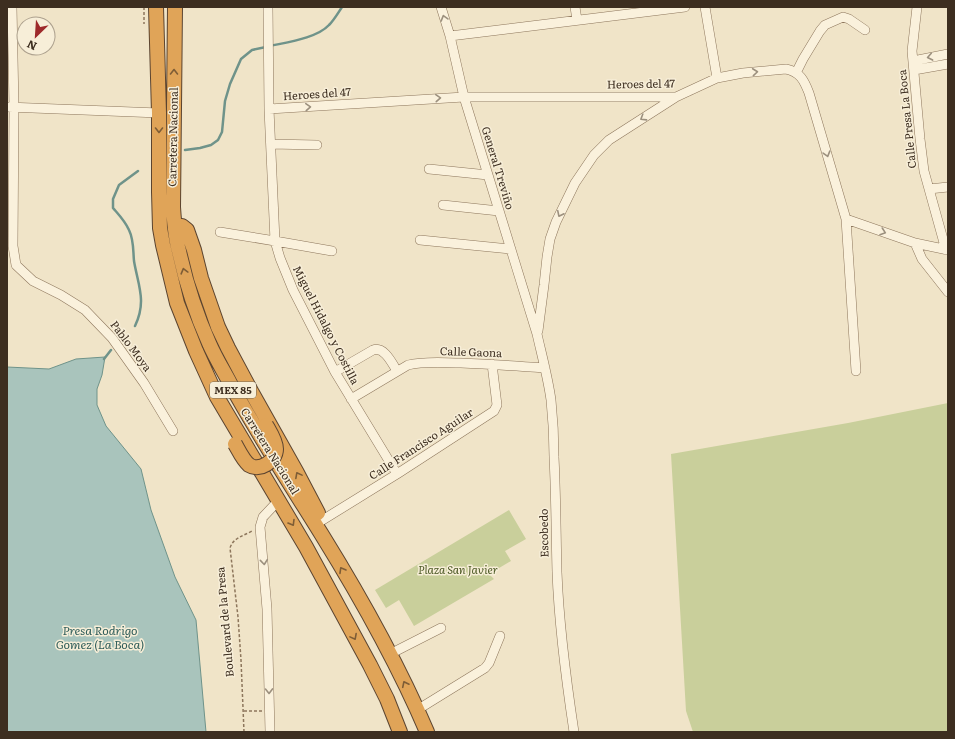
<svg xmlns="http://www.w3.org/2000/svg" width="955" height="739" viewBox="0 0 955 739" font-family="Literata,serif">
	<rect width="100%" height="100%" fill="#f0e4c8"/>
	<path fill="#c9cf9b" d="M948 403V732H693L686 711 671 454 848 423Z
		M509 510 526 539 505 551 511 561 489 574 494 579 414 626 399 600 386 608 375 590Z"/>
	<path fill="#a9c4bc" stroke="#6f938a" d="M105 357 102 375 97 389V405L106 426 141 469 151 510 175 577 196 620 206 732H7V367L49 369 76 359Z"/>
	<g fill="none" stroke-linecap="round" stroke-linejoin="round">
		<path stroke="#6f938a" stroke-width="2.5" d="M270 46C288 42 317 38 329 25 334 20 338 13 342 7
			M185 150 200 148 211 145 218 140 222 132 225 101 230 84 241 59 252 50 266 47
			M135 326C147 301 138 285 134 261 133 251 134 240 129 230 125 221 119 215 113 208V199L119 185 138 171
			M104 359 111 350"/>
		<g stroke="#8d765c" stroke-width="10">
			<path id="minor" d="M12 7 14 107 13 246 16 265 33 281 61 295 85 310 112 338 144 383 173 431
				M268 7 269 109 275 241 280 258 293 290 335 372 397 474
				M441 7 450 36 464 97 537 334C542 356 548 378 551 400 553 419 554 438 554 457 556 496 556 534 557 572 559 626 566 679 574 732
				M575 7 577 20
				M705 7 717 78
				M917 7 912 51 920 139 924 171 946 250
				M450 36 685 7
				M913 61 948 54
				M914 70 948 64
				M796 73 803 59 820 31 825 25 843 17 849 19 865 30
				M7 107 159 113
				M269 109 464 97H676L717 78 743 73 786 69C800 72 804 80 809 93L846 219 856 371
				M271 144 317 145
				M429 169 488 175
				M929 189 948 187
				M443 205 499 211
				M846 219 915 243 948 250
				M220 232 275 241 332 251
				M420 240 511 249
				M915 243 922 259 948 292
				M538 331 544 285 547 257 550 239 556 222 575 183 594 155 609 140 676 97
				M335 372 373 350C384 346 392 363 397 371
				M351 399 408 365C425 361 443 363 461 363 489 364 517 366 545 368
				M321 521 397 474 494 411 497 405 492 364
				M390 654 441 628
				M417 710 485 668 489 663 500 636
				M270 732 267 609 260 527 263 517 278 501"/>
		</g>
		<g stroke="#5b4430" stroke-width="16">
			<path id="highway" d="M156 7 159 113V192L160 228 163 245 177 303 196 351 217 397 306 547 370 665 387 699 400 732
				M175 7 173 207C174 222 175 237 179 251 186 283 196 314 209 343 215 357 223 370 230 383 258 435 291 485 322 535 361 598 398 664 427 732
				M182 226 187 230 194 250 201 278 218 327 228 348 252 393 297 473 318 513"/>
		</g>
		<path stroke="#8d765c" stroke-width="1.5" stroke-dasharray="3 2" stroke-linecap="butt" d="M144 7V24
			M244 711H262
			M244 732 241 660 238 617 230 548C233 538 243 536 252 531"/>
		<use href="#minor" stroke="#faf1dc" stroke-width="9"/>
		<use href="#highway" stroke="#e0a458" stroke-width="14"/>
		<g stroke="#5b4430" stroke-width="16" stroke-linecap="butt">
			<path id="highway-bridge" d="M235 444C239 451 243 460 249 465 260 472 276 461 276 449 276 441 270 432 266 425"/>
		</g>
		<use href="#highway-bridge" stroke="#e0a458" stroke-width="14"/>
	</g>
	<defs><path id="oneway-chevron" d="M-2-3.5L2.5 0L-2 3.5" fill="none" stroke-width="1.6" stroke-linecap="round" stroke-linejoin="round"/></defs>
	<g stroke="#9c907e">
		<use href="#oneway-chevron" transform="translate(444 18) rotate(-106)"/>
		<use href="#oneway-chevron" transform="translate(930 57) rotate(169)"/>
		<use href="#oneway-chevron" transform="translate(755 72) rotate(-6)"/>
		<use href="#oneway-chevron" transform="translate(438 98) rotate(-4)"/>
		<use href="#oneway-chevron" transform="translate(308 107) rotate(-4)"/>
		<use href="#oneway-chevron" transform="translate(643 118) rotate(148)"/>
		<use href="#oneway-chevron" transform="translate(827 154) rotate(74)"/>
		<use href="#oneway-chevron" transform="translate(560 214) rotate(116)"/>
		<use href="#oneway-chevron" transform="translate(883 232) rotate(19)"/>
		<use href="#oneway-chevron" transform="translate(264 562) rotate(84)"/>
		<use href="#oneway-chevron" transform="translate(269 691) rotate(89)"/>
	</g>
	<g stroke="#7e5d36">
		<use href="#oneway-chevron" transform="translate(174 72) rotate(-90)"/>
		<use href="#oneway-chevron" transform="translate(159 130) rotate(90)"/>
		<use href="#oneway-chevron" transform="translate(184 271) rotate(-105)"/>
		<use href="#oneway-chevron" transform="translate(298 475) rotate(-118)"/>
		<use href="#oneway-chevron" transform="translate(292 523) rotate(59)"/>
		<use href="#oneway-chevron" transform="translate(342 570) rotate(-120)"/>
		<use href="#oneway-chevron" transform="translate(354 637) rotate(62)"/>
		<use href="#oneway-chevron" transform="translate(405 684) rotate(-116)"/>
	</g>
	<g text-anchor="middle" stroke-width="3" stroke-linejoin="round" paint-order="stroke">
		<rect fill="#f7eed8" stroke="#756857" stroke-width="1" x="210" y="382" width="46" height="16" rx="3"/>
		<g font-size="10" font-weight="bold" fill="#3d2e20">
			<text x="233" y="394">MEX 85</text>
		</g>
		<g font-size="11" fill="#3d2e20" stroke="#f7eed8">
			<text transform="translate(641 84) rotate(-1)" y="4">Heroes del 47</text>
			<text transform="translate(317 94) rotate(-4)" y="4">Heroes del 47</text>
			<text transform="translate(907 119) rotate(-96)" y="4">Calle Presa La Boca</text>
			<text transform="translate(173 137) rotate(-89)" y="4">Carretera Nacional</text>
			<text transform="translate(498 168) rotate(73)" y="4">General Treviño</text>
			<text transform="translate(326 325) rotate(63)" y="4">Miguel Hidalgo y Costilla</text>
			<text transform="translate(131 346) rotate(53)" y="4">Pablo Moya</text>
			<text transform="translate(471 352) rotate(2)" y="4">Calle Gaona</text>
			<text transform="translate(421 444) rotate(-33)" y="4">Calle Francisco Aguilar</text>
			<text transform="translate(270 451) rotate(58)" y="4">Carretera Nacional</text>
			<text transform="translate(544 533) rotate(-91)" y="4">Escobedo</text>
			<text transform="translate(225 622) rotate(-95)" y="4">Boulevard de la Presa</text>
		</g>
		<g font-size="11" font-style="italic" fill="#4d5a26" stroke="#f7eed8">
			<text x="458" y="574">Plaza San Javier</text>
		</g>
		<g font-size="12" font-style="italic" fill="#2f5d5a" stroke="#f7eed8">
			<text x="100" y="635">Presa Rodrigo<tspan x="100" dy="14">Gomez (La Boca)</tspan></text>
		</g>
	</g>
	<rect width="955" height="739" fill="none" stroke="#3d2e20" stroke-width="16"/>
	<g transform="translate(36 36) rotate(205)"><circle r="19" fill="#f7eed8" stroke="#ada18e"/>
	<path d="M0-3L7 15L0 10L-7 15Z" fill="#9e2a2b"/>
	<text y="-6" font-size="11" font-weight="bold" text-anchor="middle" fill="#3d2e20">N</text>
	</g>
</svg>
